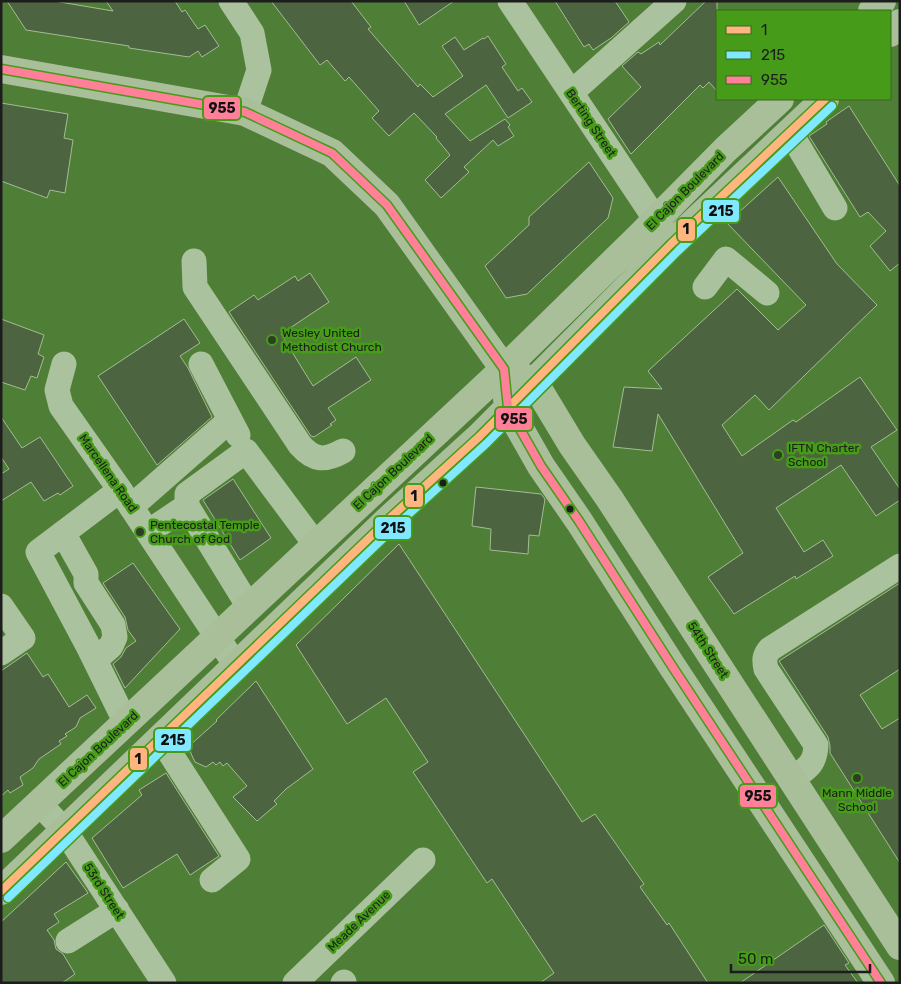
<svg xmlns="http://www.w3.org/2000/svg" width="901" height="984" viewBox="0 0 901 984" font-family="Rubik,sans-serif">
	<rect width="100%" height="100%" fill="#4f7e36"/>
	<path fill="#4c643f" stroke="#a3bd95" d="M7 1H54L113 11 106 1H175L182 12 185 10 198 29 205 25 219 46 202 57 198 51 189 57 129 48V46L26 30Z
		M271 1H351L371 27 368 29 418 87 420 84 433 97 463 76 442 46 455 37 464 50 483 38 484 39 488 36 506 64 502 67 518 91 522 88 532 102 508 118 486 85 445 114 470 141 505 119 510 125 508 127 514 136 498 146 493 140 464 167 469 172 441 198 425 180 450 155 436 138 437 137 414 113 389 136 372 118 379 111 349 77 345 81 327 60 320 65Z
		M404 1H454L419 25Z
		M555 1H615L629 22 611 38 593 50 589 44 584 47Z
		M706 1H717V91L709 82 703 88 700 85 631 154 608 119 641 87 622 66 638 52 641 54 659 42 660 45Z
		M1 103 68 114 64 138 73 140 65 193 50 190 47 198 1 181Z
		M849 106 900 186V263L890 271 870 246 886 231 868 212 860 217 809 136 827 124 826 122Z
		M589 162 613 198 608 218 527 294 506 298 485 266 529 225V217Z
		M778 177 837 264 877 305 769 410 755 395 722 425 742 456 793 420 796 422 860 377 897 430 871 447 900 489V500L876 516 841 465 776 508 804 552 823 540 833 556 796 579 795 576 734 614 708 577 743 553 658 414 652 451 613 447 624 387 662 389 648 371 737 289 778 330 806 305 727 223Z
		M310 273 329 302 281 334 313 386 356 357 371 380 328 408 336 420 330 424 332 425 314 437 311 436 229 312 254 295 258 300 295 276 298 281Z
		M1 319 44 335 38 354 44 357 37 378 31 376 25 390 1 382Z
		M184 319 200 343 180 356 188 368 212 417 157 465 98 376Z
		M1 417 22 448 40 437 73 486 60 495 58 493 44 501 31 482 1 501V474L9 469 1 457Z
		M233 479 271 538 240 560 203 500Z
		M476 487 541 494 545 499 539 536 529 535 528 554 490 550 491 529 472 526Z
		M399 544 582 822 595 814 644 884 640 887 667 925 669 923 708 983H540L554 973 492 879 487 883 413 772 428 762 386 698 347 724 296 645Z
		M133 563 180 629 125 688 113 664 121 657 126 648 136 641 128 630 125 617 103 583Z
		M900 583V669L860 695 882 729 900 718V863L830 753V746L828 737 779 661Z
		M27 653 43 677 48 674 69 707 87 695 96 708 80 718 76 727 65 734 67 736 59 741 61 744 39 759 33 768 20 777 23 785 10 793 8 790 1 796V671Z
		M256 681 313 769 286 789 274 801 277 804 257 821 233 797 247 786 227 763 223 766 220 762 216 765 213 762 206 767 195 762 188 747 217 721 216 720Z
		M166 773 219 856 190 875 177 854 123 888 92 838 142 795 139 790Z
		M66 862 88 893 54 914 59 922 47 930 54 940 56 949 63 954 75 974 62 983H1V922Z
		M824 925 849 963 845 965 858 983H740Z"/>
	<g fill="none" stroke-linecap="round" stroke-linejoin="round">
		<path stroke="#aac29d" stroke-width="25" d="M231 1 252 33 259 70 245 112
			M510 1 666 235
			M571 93 674 1
			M790 132 835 208
			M194 261 195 287 300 445C314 461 325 461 343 451
			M705 287 726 259 767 293
			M64 364 57 390 61 406 120 490 237 667
			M201 364 238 435
			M120 490 38 552 87 644 126 723
			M131 507 230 420
			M148 532 187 506
			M63 533 86 574V583L113 625 115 637 111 646 95 660
			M1 606 23 638 1 653
			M249 607 187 506V494L246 451 316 545
			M161 739 238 859 212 880
			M792 779C807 768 815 765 816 745L766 669C764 660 764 656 770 649L900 566
			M39 803 65 831 164 983
			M68 941 117 910
			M295 983 423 860
			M343 983 344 982"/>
		<path stroke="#a8bf9a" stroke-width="28" d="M872 11 882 1
			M890 33 900 23
			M1 69 245 112 332 153 387 205 504 369 508 408 541 466 579 521 672 666 881 983
			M517 374 534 382 572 445 609 498 900 946
			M1 839 504 369 639 237 726 149 780 99
			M1 891 391 517 480 436 671 244 825 99"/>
		<g stroke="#469c18" stroke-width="11">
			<path id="bus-1" d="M1 891 391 517 480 436 671 244 825 99"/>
		</g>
		<g stroke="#469c18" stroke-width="11">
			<path id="bus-2" d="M8 898 398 524 487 443 678 251 832 106"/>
		</g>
		<g stroke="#469c18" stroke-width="11">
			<path id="bus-3" d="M1 69 245 112 332 153 387 205 504 369 508 408 541 466 579 521 672 666 881 983"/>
		</g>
		<use href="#bus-1" stroke="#ffb580" stroke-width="8"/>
		<use href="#bus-2" stroke="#80e8ff" stroke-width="8"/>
		<use href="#bus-3" stroke="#ff8098" stroke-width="8"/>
	</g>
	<g fill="#2e3f26" stroke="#469c18" stroke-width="2">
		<circle cx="272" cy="340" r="5"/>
		<circle cx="778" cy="455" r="5"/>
		<circle cx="140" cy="532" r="5"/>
		<circle cx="857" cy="778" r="5"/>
	</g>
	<g fill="#1d1d1d" stroke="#469c18" stroke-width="2">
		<circle cx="443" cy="483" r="4.5"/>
		<circle cx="570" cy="509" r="4.5"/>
	</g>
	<g text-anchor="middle" stroke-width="5" stroke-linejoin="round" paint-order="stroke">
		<g font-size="12" fill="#1d1d1d" stroke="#469c18">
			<text transform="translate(591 123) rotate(56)" y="4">Berting Street</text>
			<text transform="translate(685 191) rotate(-45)" y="4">El Cajon Boulevard</text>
			<text transform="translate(393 472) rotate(-43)" y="4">El Cajon Boulevard</text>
			<text transform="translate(108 473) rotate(55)" y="4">Marcellena Road</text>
			<text transform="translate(708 650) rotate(57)" y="4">54th Street</text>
			<text transform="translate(98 749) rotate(-43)" y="4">El Cajon Boulevard</text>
			<text transform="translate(104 891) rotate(57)" y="4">53rd Street</text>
			<text transform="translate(359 921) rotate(-44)" y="4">Meade Avenue</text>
		</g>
		<g font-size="12" fill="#1d1d1d" stroke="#469c18" text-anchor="start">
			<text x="282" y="337">Wesley United<tspan x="282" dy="14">Methodist Church</tspan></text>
			<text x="788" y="452">IFTN Charter<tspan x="788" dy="14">School</tspan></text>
			<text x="150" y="529">Pentecostal Temple<tspan x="150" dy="14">Church of God</tspan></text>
			<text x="857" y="797" text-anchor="middle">Mann Middle<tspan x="857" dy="14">School</tspan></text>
		</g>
	</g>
	<g stroke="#469c18" stroke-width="2">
		<rect x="203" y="96" width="38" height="24" rx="5" fill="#ff8098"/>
		<rect x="702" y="199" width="38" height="24" rx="5" fill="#80e8ff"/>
		<rect x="677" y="218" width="19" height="24" rx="5" fill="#ffb580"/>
		<rect x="495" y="407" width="38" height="24" rx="5" fill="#ff8098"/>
		<rect x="404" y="484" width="20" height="24" rx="5" fill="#ffb580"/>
		<rect x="374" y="516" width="38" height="24" rx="5" fill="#80e8ff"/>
		<rect x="154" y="728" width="38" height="24" rx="5" fill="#80e8ff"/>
		<rect x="129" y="747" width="19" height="24" rx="5" fill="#ffb580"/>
		<rect x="739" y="784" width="38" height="24" rx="5" fill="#ff8098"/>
	</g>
	<g font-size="14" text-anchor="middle" font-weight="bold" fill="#111">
		<text x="222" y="113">955</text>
		<text x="721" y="216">215</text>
		<text x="686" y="234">1</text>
		<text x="514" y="424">955</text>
		<text x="414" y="501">1</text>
		<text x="393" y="533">215</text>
		<text x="173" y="745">215</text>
		<text x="138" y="764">1</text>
		<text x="758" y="801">955</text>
	</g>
	<rect width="901" height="984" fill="none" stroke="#1d1d1d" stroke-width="5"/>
	<rect x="716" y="10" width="175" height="90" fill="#469c18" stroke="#36691a"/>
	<rect x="726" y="26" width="25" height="8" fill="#ffb580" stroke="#36691a"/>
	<text x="761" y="35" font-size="15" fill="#1d1d1d">1</text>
	<rect x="726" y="51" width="25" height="8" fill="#80e8ff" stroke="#36691a"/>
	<text x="761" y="60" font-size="15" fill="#1d1d1d">215</text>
	<rect x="726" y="76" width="25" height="8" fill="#ff8098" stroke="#36691a"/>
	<text x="761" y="85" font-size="15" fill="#1d1d1d">955</text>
	<path d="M731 964v8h139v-8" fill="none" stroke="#1d1d1d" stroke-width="2.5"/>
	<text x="738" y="964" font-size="15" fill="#1d1d1d" stroke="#469c18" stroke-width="4" paint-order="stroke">50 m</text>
</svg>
